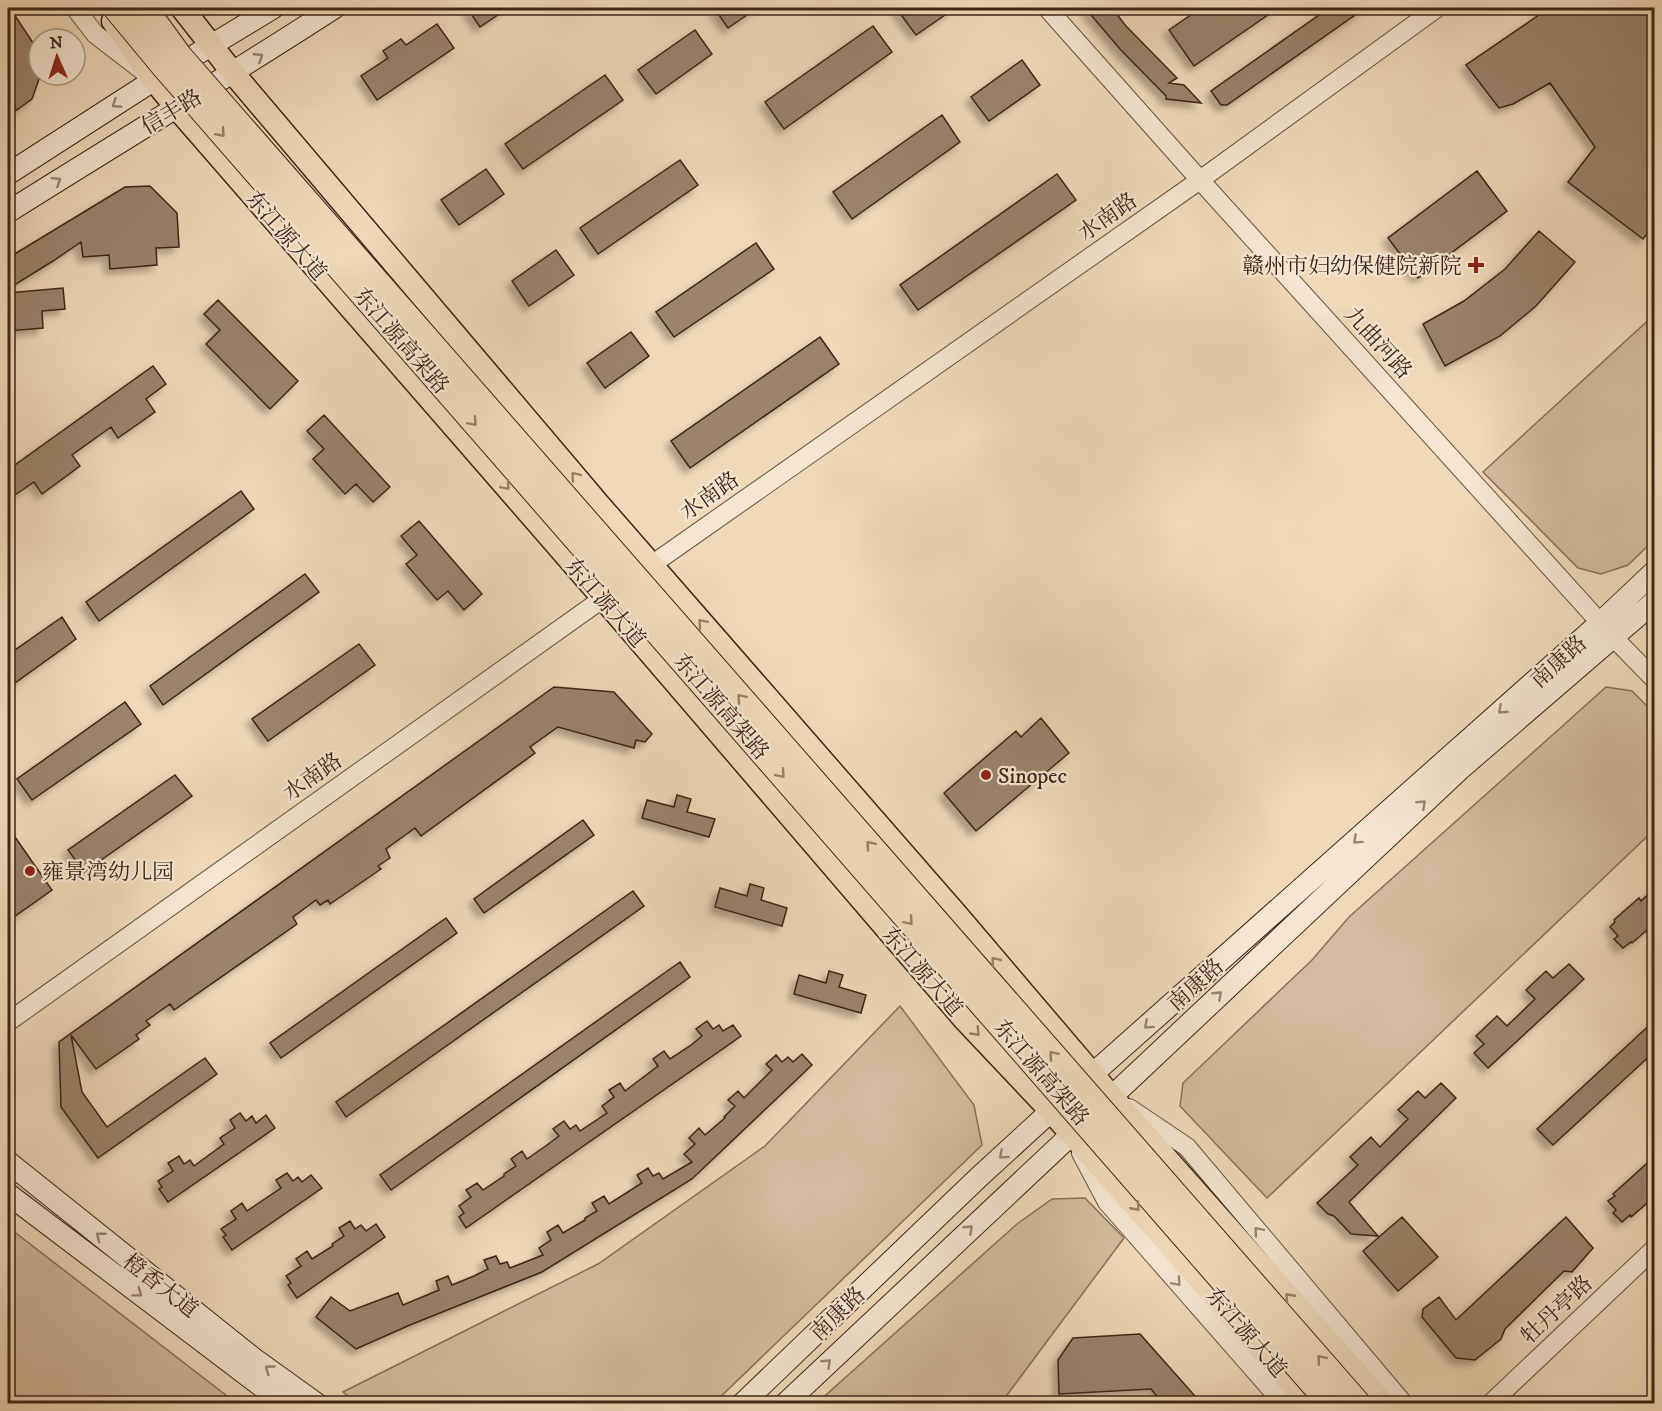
<svg xmlns="http://www.w3.org/2000/svg" width="1662" height="1411" viewBox="0 0 1662 1411" font-family="'IM FELL DW Pica','Noto Serif SC',serif">
	<defs>
		<filter id="shadow"><feDropShadow dx="-5.5" dy="5.5" stdDeviation="3" flood-color="#0004"/></filter>
	</defs>
	<rect width="100%" height="100%" fill="#f0d9b9"/>
	<filter id="stains"><feTurbulence type="fractalNoise" baseFrequency=".00333" numOctaves="4"/><feColorMatrix values="0 0 0 0 .2 0 0 0 0 .09 0 0 0 0 .02 0 0 0 .5 -.17"/></filter>
	<radialGradient id="worn" r=".72"><stop offset=".6" stop-color="#630" stop-opacity="0"/><stop offset="1" stop-color="#630" stop-opacity=".3"/></radialGradient>
	<path fill="#d2bb9e" stroke="#88705b" stroke-width="1.5" d="M1654 315V540L1628 565 1601 574 1578 568 1483 472Z
		M1606 687 1632 691 1654 713V830L1267 1198 1180 1106 1183 1083 1312 960 1349 917Z
		M900 1006 974 1105 982 1145 714 1403 358 1404 343 1392 598 1264 765 1146Z
		M1085 1198 1124 1238 1001 1403H817L1017 1224 1052 1199Z
		M8 1227 236 1403H8Z"/>
	<path fill="#9b836c" stroke="#3e2618" stroke-width="1.5" filter="url(#shadow)" d="M8 8H10L39 52V79L32 99 8 116Z
		M467 8H508L480 27Z
		M714 8H757L728 28Z
		M896 8H955L916 35Z
		M1085 8H1112L1126 26 1177 78 1169 83 1184 85 1201 103 1166 99V96L1120 49Z
		M1201 8H1278L1194 66 1169 30Z
		M1329 8H1365L1227 105H1221L1211 91Z
		M1549 8H1654V225L1643 239 1568 182 1595 147 1550 83 1513 104 1499 108 1466 65Z
		M437 24 454 48 377 100 361 76 388 58 383 51 401 39 406 45Z
		M873 26 892 52 784 129 765 102Z
		M695 30 712 54 656 94 638 70Z
		M1022 60 1040 85 989 121 971 97Z
		M605 75 623 100 523 169 505 144Z
		M942 115 960 142 852 219 833 192Z
		M680 160 698 185 598 254 580 228Z
		M486 169 504 194 459 225 441 200Z
		M1477 171 1507 211 1418 278 1388 238Z
		M1057 174 1076 200 918 310 900 285Z
		M150 186 177 213 179 247 156 248 157 265 110 269 109 255 83 257 81 242 53 261 8 289V258L125 187Z
		M1539 231 1575 262 1536 306 1500 336 1445 366 1423 324 1464 301 1505 269Z
		M756 243 774 269 674 337 656 312Z
		M556 250 574 275 529 306 512 281Z
		M63 288 65 309 42 311 43 328 8 331V293Z
		M218 300 298 381 270 409 206 344 220 330 204 314Z
		M631 332 649 356 605 388 587 363Z
		M820 337 839 364 690 468 671 441Z
		M153 366 166 384 146 399 155 412 118 438 111 427 72 455 80 466 42 494 34 482 12 497 8 491V470Z
		M324 415 390 487 373 502 356 484 345 494 313 459 324 449 307 431Z
		M241 491 254 509 99 621 86 602Z
		M419 521 482 594 464 610 448 591 437 600 406 564 417 555 401 536Z
		M305 574 319 592 163 705 150 686Z
		M62 617 76 639 8 688V655Z
		M359 644 375 665 268 741 252 719Z
		M554 687 614 692 652 734 645 742 636 740 634 748 558 727 530 747 535 753 421 836 415 828 386 849 390 858 378 866 381 869 330 904 328 900 320 905 316 900 293 917 297 924 174 1010 170 1004 146 1021 150 1025 136 1035 139 1039 96 1069 71 1035 82 1092 107 1127 205 1058 217 1074 98 1158 61 1107 59 1042Z
		M125 702 141 724 32 800 17 779Z
		M1041 718 1069 753 976 831 944 793 1016 731 1021 737Z
		M175 775 192 796 84 872 68 850Z
		M677 795 691 799 687 812 715 819 709 837 642 818 647 800 674 807Z
		M583 820 594 835 484 913 474 899Z
		M8 827 52 890 8 921Z
		M750 884 764 888 761 900 787 908 782 926 715 907 720 888 747 896Z
		M1654 889V924L1632 943 1631 942 1623 948 1614 939 1618 936 1610 927 1615 922 1614 920 1639 898 1641 901Z
		M633 891 644 906 346 1117 336 1102Z
		M446 918 457 933 281 1058 270 1043Z
		M680 962 690 977 391 1190 380 1175Z
		M1569 964 1584 979 1488 1068 1474 1053 1484 1044 1476 1036 1497 1016 1507 1026 1535 999 1526 990 1546 971 1553 978Z
		M829 971 843 975 839 987 866 995 861 1013 794 994 799 975 826 983Z
		M707 1021 713 1029 719 1025 723 1031 733 1025 741 1036 466 1228 459 1217 464 1213 459 1206 471 1197 466 1190 477 1183 483 1190 504 1176V1174L516 1166 511 1159 522 1151 527 1159 547 1145 559 1136 553 1129 564 1121 570 1129 576 1125 580 1131 607 1113 602 1106 614 1097 609 1090 620 1083 625 1091 658 1066 653 1059 664 1051 670 1059 690 1046 702 1036 696 1029Z
		M1654 1021V1052L1553 1145 1537 1129Z
		M802 1054 812 1065 692 1179 542 1272 410 1325 356 1349 316 1317 331 1297 350 1311 398 1293 403 1305 439 1290 436 1281 448 1276 452 1285 474 1276 488 1269 484 1260 496 1256 500 1264 507 1262 510 1268 543 1255 539 1248 551 1240 547 1232 558 1225 563 1233 585 1220V1218L597 1211 592 1203 604 1196 609 1204 642 1183 637 1175 648 1168 653 1176 659 1173 663 1179 692 1162 684 1154 695 1144 689 1138 699 1128 705 1135 725 1118 724 1117 735 1106 728 1100 738 1091 744 1098 772 1070 766 1064 776 1055 782 1062 788 1057 793 1062Z
		M1441 1083 1456 1098 1349 1202 1378 1236 1351 1234 1334 1216 1328 1214 1317 1203 1358 1165 1350 1157 1371 1137 1380 1147 1408 1119 1398 1110 1418 1091 1425 1098Z
		M240 1113 246 1121 252 1116 256 1123 266 1115 275 1128 168 1202 159 1189 162 1187 158 1181 173 1171 168 1163 179 1156 184 1164 190 1160 194 1166 224 1144 220 1138 235 1128 230 1120Z
		M1654 1157V1197L1631 1217 1630 1215 1622 1222 1613 1213 1616 1210 1608 1201 1615 1196 1613 1194Z
		M287 1173 293 1181 298 1177 302 1182 311 1175 322 1188 232 1250 223 1237 226 1235 221 1229 236 1219 231 1211 242 1203 247 1211 281 1188 276 1180Z
		M1402 1217 1438 1257 1398 1291 1363 1251Z
		M1566 1217 1593 1248 1572 1272 1564 1271 1505 1329 1501 1339 1475 1360 1456 1358 1422 1317 1423 1309 1439 1297 1456 1320Z
		M350 1221 355 1229 361 1225 366 1231 376 1224 385 1237 297 1298 288 1285 291 1283 286 1276 301 1266 296 1259 307 1251 312 1259 333 1246 332 1244 344 1236 339 1228Z
		M1140 1334 1202 1404H1163L1151 1389 1059 1394 1058 1360 1073 1338Z"/>
	<g fill="none" stroke-linecap="round" stroke-linejoin="round">
		<g stroke="#6a5340" stroke-width="20">
			<path id="tertiary" d="M75 8 95 34 143 71
				M1047 8 1200 180 1614 638 1654 679
				M640 573 1200 180 1437 8
				M8 1022 612 592
				M1129 1108 1187 1147 1404 1404
				M1081 1153 1107 1202 1284 1404
				M1490 1404 1654 1249"/>
		</g>
		<g stroke="#3e2618" stroke-width="23">
			<path id="secondary" d="M8 174 154 80 273 8
				M8 212C116 144 226 78 334 8
				M8 1162 253 1358 317 1404
				M8 1194 285 1404
				M742 1404 979 1177 1051 1111 1601 622 1654 572
				M785 1404 1459 770 1654 602"/>
		</g>
		<g stroke="#3e2618" stroke-width="25">
			<path id="primary" d="M182 8 233 73 601 507 956 914 1111 1096 1384 1404
				M113 21 154 80 176 107 603 598 965 1020 1051 1111 1310 1404"/>
		</g>
		<use href="#tertiary" stroke="#f5e6d2" stroke-width="18"/>
		<use href="#secondary" stroke="#f5e6d2" stroke-width="21"/>
		<use href="#primary" stroke="#f0d9b9" stroke-width="22"/>
		<g stroke="#3e2618" stroke-width="26" stroke-linecap="butt">
			<path id="trunk-bridge" d="M115 8 163 66 1330 1404
				M145 8 180 56 1359 1404"/>
		</g>
		<use href="#trunk-bridge" stroke="#f0d9b9" stroke-width="24"/>
	</g>
	<defs><path id="oneway-chevron" d="M-2-3.5L2.5 0L-2 3.5" fill="none" stroke-width="1.6" stroke-linecap="round" stroke-linejoin="round" transform="scale(1.5)"/></defs>
	<g stroke="#9a8675">
		<use href="#oneway-chevron" transform="translate(259 57) rotate(-33)"/>
		<use href="#oneway-chevron" transform="translate(116 104) rotate(147)"/>
		<use href="#oneway-chevron" transform="translate(57 181) rotate(-32)"/>
		<use href="#oneway-chevron" transform="translate(1502 710) rotate(138)"/>
		<use href="#oneway-chevron" transform="translate(1422 804) rotate(-43)"/>
		<use href="#oneway-chevron" transform="translate(1357 840) rotate(138)"/>
		<use href="#oneway-chevron" transform="translate(1218 995) rotate(-43)"/>
		<use href="#oneway-chevron" transform="translate(1148 1025) rotate(138)"/>
		<use href="#oneway-chevron" transform="translate(1003 1155) rotate(138)"/>
		<use href="#oneway-chevron" transform="translate(969 1229) rotate(-43)"/>
		<use href="#oneway-chevron" transform="translate(1258 1231) rotate(-130)"/>
		<use href="#oneway-chevron" transform="translate(100 1236) rotate(-142)"/>
		<use href="#oneway-chevron" transform="translate(1177 1282) rotate(49)"/>
		<use href="#oneway-chevron" transform="translate(138 1293) rotate(37)"/>
		<use href="#oneway-chevron" transform="translate(827 1363) rotate(-43)"/>
		<use href="#oneway-chevron" transform="translate(269 1369) rotate(-144)"/>
	</g>
	<g stroke="#978068">
		<use href="#oneway-chevron" transform="translate(221 133) rotate(49)"/>
		<use href="#oneway-chevron" transform="translate(473 422) rotate(49)"/>
		<use href="#oneway-chevron" transform="translate(575 476) rotate(-130)"/>
		<use href="#oneway-chevron" transform="translate(506 486) rotate(49)"/>
		<use href="#oneway-chevron" transform="translate(702 623) rotate(-131)"/>
		<use href="#oneway-chevron" transform="translate(741 698) rotate(-131)"/>
		<use href="#oneway-chevron" transform="translate(781 774) rotate(49)"/>
		<use href="#oneway-chevron" transform="translate(870 845) rotate(-131)"/>
		<use href="#oneway-chevron" transform="translate(909 921) rotate(49)"/>
		<use href="#oneway-chevron" transform="translate(995 961) rotate(-130)"/>
		<use href="#oneway-chevron" transform="translate(976 1032) rotate(46)"/>
		<use href="#oneway-chevron" transform="translate(1053 1055) rotate(-131)"/>
		<use href="#oneway-chevron" transform="translate(1136 1207) rotate(48)"/>
		<use href="#oneway-chevron" transform="translate(1289 1297) rotate(-132)"/>
		<use href="#oneway-chevron" transform="translate(1321 1359) rotate(-131)"/>
	</g>
	<g fill="#8f2418" stroke="#f5e6d2" stroke-width="2">
		<path d="M1473 256h6v6h6v6h-6v6h-6v-6h-6v-6h6z"/>
		<circle cx="986" cy="775" r="6"/>
		<circle cx="30" cy="871" r="6"/>
	</g>
	<g text-anchor="middle" stroke-width="4.5" stroke-linejoin="round" paint-order="stroke">
		<g font-size="22" fill="#3e2618" stroke="#f5e6d2">
			<text transform="translate(171 111) rotate(-31)" y="8">信丰路</text>
			<text transform="translate(1107 216) rotate(-35)" y="8">水南路</text>
			<text transform="translate(287 235) rotate(49)" y="8">东江源大道</text>
			<text transform="translate(402 340) rotate(49)" y="8">东江源高架路</text>
			<text transform="translate(1379 342) rotate(48)" y="8">九曲河路</text>
			<text transform="translate(709 495) rotate(-35)" y="8">水南路</text>
			<text transform="translate(606 602) rotate(49)" y="8">东江源大道</text>
			<text transform="translate(1558 661) rotate(-42)" y="8">南康路</text>
			<text transform="translate(722 706) rotate(49)" y="8">东江源高架路</text>
			<text transform="translate(312 776) rotate(-35)" y="8">水南路</text>
			<text transform="translate(923 971) rotate(49)" y="8">东江源大道</text>
			<text transform="translate(1195 984) rotate(-42)" y="8">南康路</text>
			<text transform="translate(1042 1072) rotate(49)" y="8">东江源高架路</text>
			<text transform="translate(161 1285) rotate(38)" y="8">橙香大道</text>
			<text transform="translate(1556 1309) rotate(-43)" y="8">牡丹亭路</text>
			<text transform="translate(837 1313) rotate(-44)" y="8">南康路</text>
			<text transform="translate(1247 1332) rotate(49)" y="8">东江源大道</text>
		</g>
		<g font-size="22" fill="#3e2618" stroke="#f5e6d2" text-anchor="start">
			<text x="1462" y="273" text-anchor="end">赣州市妇幼保健院新院</text>
			<text x="998" y="783">Sinopec</text>
			<text x="42" y="879">雍景湾幼儿园</text>
		</g>
	</g>
	<rect width="1662" height="1411" fill="none" stroke="#f0d9b9" stroke-width="30"/>
	<rect x="9" y="9" width="1644" height="1393" fill="none" stroke="#3e2618" stroke-width="3"/>
	<rect x="15" y="15" width="1632" height="1381" fill="none" stroke="#3e2618" stroke-width="1.5"/>
	<g transform="translate(57 57) rotate(357)"><circle r="28" fill="#f5e6d2" stroke="#ac9988" stroke-width="1.5"/>
	<path d="M0-4.5L10 22L0 15L-10 22Z" fill="#8f2418"/>
	<text y="-9" font-size="16" font-weight="bold" text-anchor="middle" fill="#3e2618">N</text>
	</g>
	<rect width="100%" height="100%" filter="url(#stains)"/>
	<rect width="100%" height="100%" fill="url(#worn)"/>
</svg>
